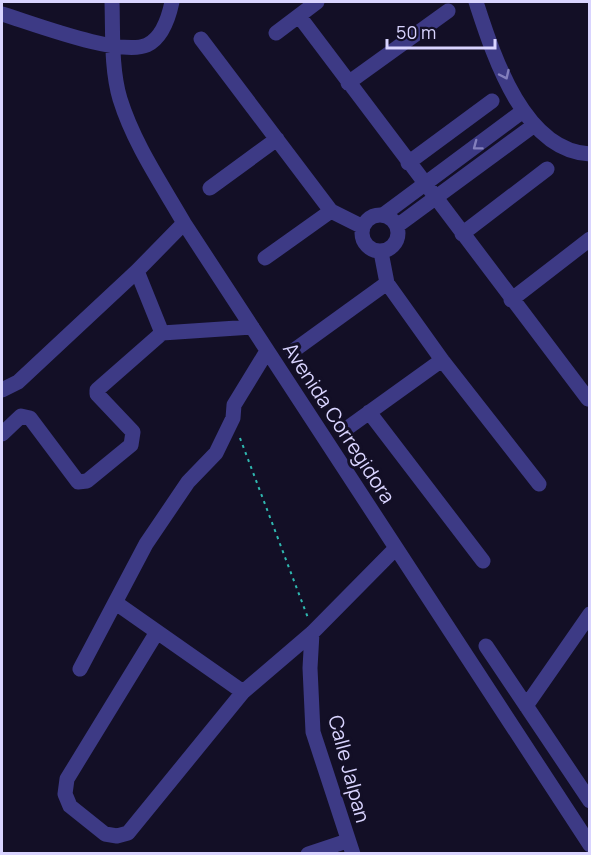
<svg xmlns="http://www.w3.org/2000/svg" width="591" height="855" viewBox="0 0 591 855" font-family="Manrope,sans-serif">
	<rect width="100%" height="100%" fill="#130f26"/>
	<g fill="none" stroke-linecap="round" stroke-linejoin="round">
		<path stroke="#2fb8b0" stroke-width="2" stroke-dasharray="3 4.5" stroke-linecap="butt" d="M240 438 308 618"/>
		<path stroke="#3d3a85" stroke-width="15" d="M112 2C113 33 111 69 120 99 134 144 161 183 184 223L590 845
			M476 2C493 54 523 151 590 154
			M2 14C32 23 120 57 147 45 162 38 169 16 172 2
			M299 16 588 399
			M276 33 317 2
			M201 39 331 211 363 227
			M348 83 448 11
			M408 163 492 101
			M210 188 277 139
			M362 233a18 18 0 1 1 36 0a18 18 0 1 1-36 0Z
			M383 215 523 111
			M397 226 533 126
			M462 234 547 169
			M381 252 387 283 442 360 539 484
			M265 258 331 211
			M137 271 162 333 252 327
			M511 300 590 239
			M293 351 387 283
			M2 390 18 382 137 271 184 223
			M369 412 483 561
			M346 429 442 360
			M2 434 21 416 30 418 78 482 87 481 131 445 133 432 97 394V390L162 333
			M116 603 243 692
			M157 632 67 779 65 794 70 806 105 834 117 836 128 833 243 692 312 633 396 548
			M312 633 310 668 313 732 353 854
			M486 646 590 801
			M80 669 146 544 188 482 216 453 233 418 234 405 267 351
			M526 706 590 614
			M308 854 347 841"/>
	</g>
	<defs><path id="oneway-chevron" d="M-2-3.5L2.5 0L-2 3.5" fill="none" stroke-width="1.6" stroke-linecap="round" stroke-linejoin="round" transform="scale(1.5)"/></defs>
	<g stroke="#837fbc">
		<use href="#oneway-chevron" transform="translate(505 75) rotate(65)"/>
		<use href="#oneway-chevron" transform="translate(477 146) rotate(143)"/>
	</g>
	<g text-anchor="middle" stroke-width="6" stroke-linejoin="round" paint-order="stroke">
		<g font-size="20" fill="#d9d4ff" stroke="#130f26">
			<text transform="translate(339 423) rotate(57)" y="7">Avenida Corregidora</text>
			<text transform="translate(349 769) rotate(75)" y="7">Calle Jalpan</text>
		</g>
	</g>
	<rect width="591" height="855" fill="none" stroke="#d9d4ff" stroke-width="6"/>
	<path d="M387 39v9h108v-9" fill="none" stroke="#d9d4ff" stroke-width="3"/>
	<text x="396" y="39" font-size="18" fill="#d9d4ff" stroke="#130f26" stroke-width="4.5" paint-order="stroke">50 m</text>
</svg>
